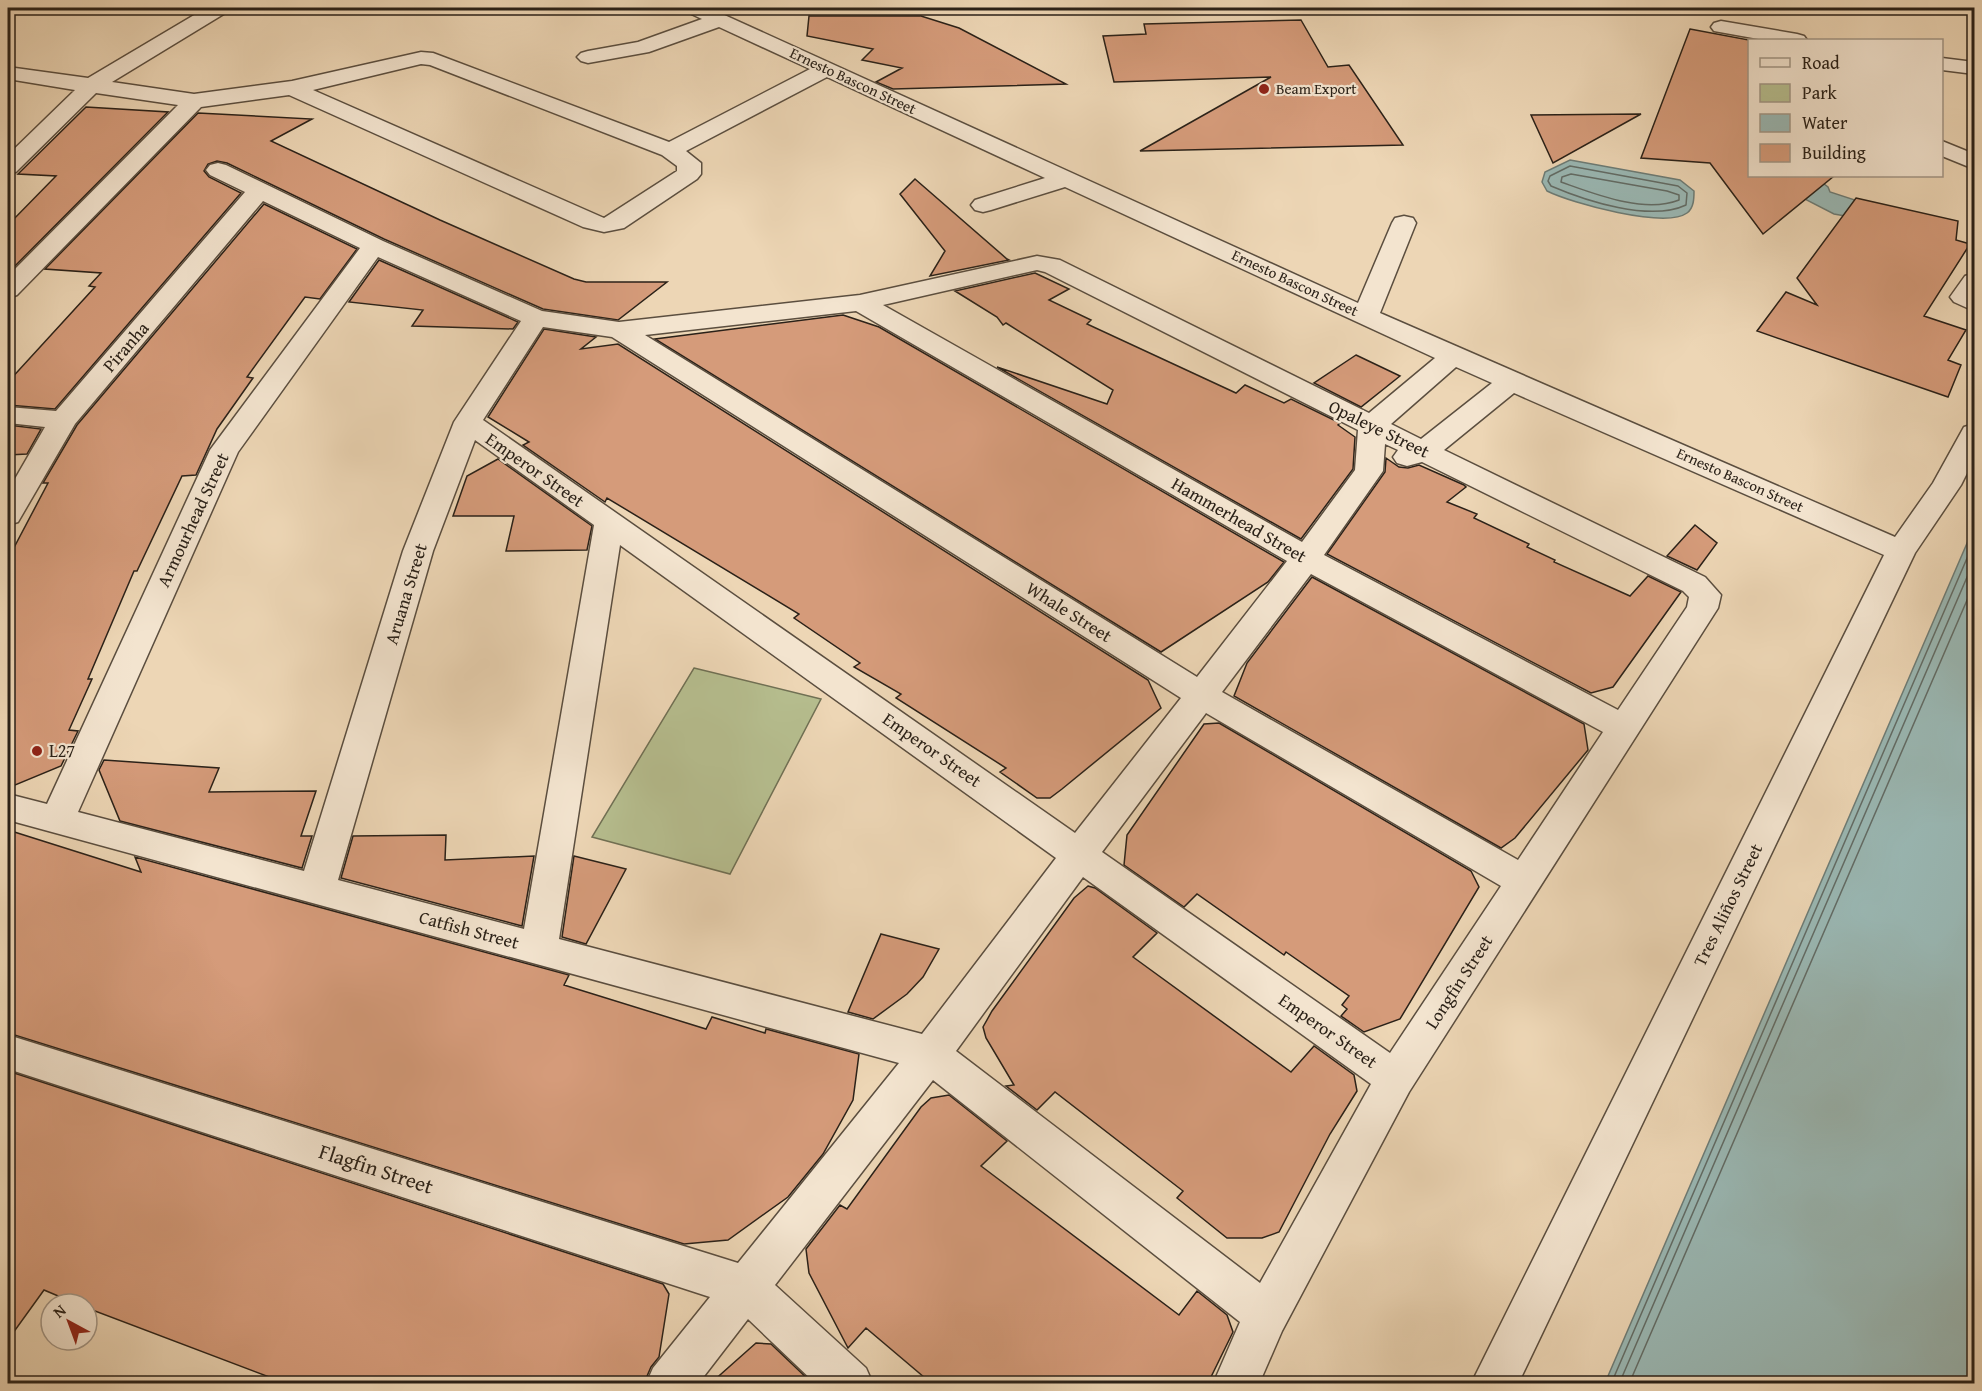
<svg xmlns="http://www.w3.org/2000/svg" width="1982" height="1391" viewBox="0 0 1982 1391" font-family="'Gentium Book Plus',serif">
	<rect width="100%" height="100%" fill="#edd6b5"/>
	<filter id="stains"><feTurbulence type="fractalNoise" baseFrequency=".00333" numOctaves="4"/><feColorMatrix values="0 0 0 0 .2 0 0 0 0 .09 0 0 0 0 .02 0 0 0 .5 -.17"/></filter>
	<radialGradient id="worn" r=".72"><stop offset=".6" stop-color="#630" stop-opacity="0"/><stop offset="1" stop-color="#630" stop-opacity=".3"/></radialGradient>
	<path fill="#b6be8f" stroke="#707054" stroke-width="1.5" d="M694 668 821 699 730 874 592 837Z"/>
	<path fill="#9ab8b4" stroke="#6d7c76" stroke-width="1.5" d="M1570 160 1680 180 1694 191C1694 198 1694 208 1687 213 1665 229 1571 203 1547 191L1542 182 1545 172Z
		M1760 176H1792V179L1824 184 1828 187 1830 192 1858 201 1845 216 1834 214Z
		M1974 527V1383H1605Z"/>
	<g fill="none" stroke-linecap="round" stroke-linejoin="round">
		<path stroke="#626c66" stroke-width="1.5" d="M1570 166 1678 186 1687 193 1686 205C1650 222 1586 201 1551 186L1548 181 1550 176Z
			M1571 174 1667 191 1679 195V200C1644 214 1595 194 1561 182L1562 177Z
			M1611 1384 1974 542
			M1619 1384 1974 561
			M1629 1384 1974 584"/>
	</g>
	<path fill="#d59b7a" stroke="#2a2118" stroke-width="1.5" d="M809 16H921L959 28 1066 84 893 89 876 82 902 68 862 60 873 49 807 36Z
		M1301 20 1328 67 1349 65 1403 145 1140 151 1271 77 1114 82 1103 36 1146 34 1144 24Z
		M1690 29 1749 40V176H1834L1763 234 1710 163 1641 158Z
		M86 107 168 112 14 267H8V225L56 176 18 174Z
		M198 113 312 119 271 141 440 220 574 279 586 282H667L618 320 543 309 384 239 227 163 217 161 208 164 204 171 209 177 241 193 55 409 8 405V382L95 287 89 286 101 273 45 269Z
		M1641 114 1553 163 1531 115Z
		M915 179 1007 259 1009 260 930 276 945 251 900 194Z
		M1856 198 1958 221 1956 240 1970 244 1924 316 1966 330 1948 360 1961 365 1948 397 1757 331 1786 292 1817 305 1797 278Z
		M264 204 357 249 320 299 305 297 247 377 253 378 217 429 196 475 182 476 137 571H134L88 679H92L69 730 78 731 61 766 8 788V559L48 483H43L77 425Z
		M379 260 518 322 513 329 412 326 423 310 349 302Z
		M1035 273 1069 289 1049 300 1091 320 1087 324 1236 393 1245 385 1284 403 1291 399 1340 423 1338 425 1355 437 1353 469 1301 539 997 367 1107 404 1113 390 1006 323 1003 325 997 317 955 291Z
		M843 315 879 327 1284 562 1268 582 1161 652 655 339Z
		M544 329 596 337 581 349 618 344 1148 680 1161 708 1062 789 1050 798H1037L1000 772 1006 768 896 698 901 694 854 667 860 663 794 618 799 614 607 498 605 502 523 445 529 442 488 417Z
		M1356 355 1400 376 1361 407 1314 383Z
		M8 425 41 429 27 454 8 455Z
		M1386 458 1399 467 1408 468 1419 465 1464 485 1466 487 1447 502 1477 514 1474 518 1529 544 1527 547 1555 560 1554 562 1630 596 1648 576 1681 592 1613 687 1591 693 1327 554 1385 472Z
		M498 459 592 526 587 550 506 551 514 516H453L467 476Z
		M1695 525 1717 543 1697 570 1667 556Z
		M1312 577 1584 724 1588 750 1515 838 1501 848 1234 696 1247 663Z
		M1219 723 1471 871 1479 887 1400 1019 1364 1032 1341 1016 1347 1009 1342 1005 1349 996 1286 952 1284 955 1197 894 1184 907 1124 865 1127 835 1204 724Z
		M104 760 219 768 209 792 316 791 301 836H312L302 868 120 821 99 770Z
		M8 830 141 872 135 857 569 975 564 985 706 1029 712 1017 765 1033 766 1029 859 1054 853 1100 823 1154 788 1197 728 1240 684 1244 8 1033Z
		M446 835 445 860 534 856 522 926 341 878 353 836Z
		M574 856 626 869 586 944 562 937Z
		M1088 886 1095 888 1157 933 1133 957 1291 1072 1314 1046 1354 1075 1357 1091 1330 1134 1279 1232 1262 1238H1227L1177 1198 1183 1191 1055 1092 1037 1110 1006 1086 1014 1085 986 1038 983 1027 992 1011 1074 898Z
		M881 934 939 949 923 977 907 994 873 1019 848 1012Z
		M8 1071 663 1284 669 1294 659 1357 651 1367 644 1383H285L87 1308V1304H77L44 1290 8 1340Z
		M949 1095 1007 1141 981 1166 1179 1315 1197 1291 1227 1315 1233 1332 1208 1383H931L866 1328 848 1348 809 1273 806 1249 840 1205 847 1209 921 1107 931 1098Z
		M756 1343 771 1344 812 1383H711Z"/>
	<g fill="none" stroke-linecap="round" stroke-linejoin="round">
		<g stroke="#5b4e3f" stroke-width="3">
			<path id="minor" d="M206 8H230L227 12 112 82 194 94 292 81 421 52 433 53 669 142 810 69 719 27 649 52 588 63 581 61 577 57 581 53 588 51 638 42 702 19 687 12 684 8H709L1358 303 1392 223 1395 218 1404 216 1413 218 1416 223 1380 313 1895 537 1933 483 1964 427 1974 424V459L1961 485 1915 553 1518 1384H1471L1884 555 1514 393 1444 450 1705 577 1721 595 1718 608 1409 1092 1282 1331 1259 1384H1213L1240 1322 933 1080 775 1285 866 1368 873 1384H816L748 1319 698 1384H646L653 1368 710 1297 8 1069V1035L738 1263 899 1063 8 820V794L47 804 210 450 360 248 263 201 75 424 18 522 8 525V491L45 427 8 423V407L56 411 245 192 210 175 206 170 210 165 218 163 226 165 383 241 542 311 619 322 860 295 1037 256 1060 260 1369 413 1435 358 1065 187 991 210 983 212 975 210 971 205 975 200 1045 178 827 77 686 151 701 163V174L697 179 624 228 604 232 583 227 289 95 201 107 17 295 8 298V276L178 105 96 93 16 172 8 174V155L75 90 8 79V67L88 78ZM421 64 430 65 662 155 677 166V171L604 218 313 90ZM378 257 521 321 454 422 403 551 304 871 78 812 238 452ZM1037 270 1045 272 1358 430 1355 470 1302 542 883 305ZM856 311 1287 561 1197 677 645 335ZM543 327 612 337 1181 698 1075 833 483 420ZM1456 367 1492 383 1421 439 1391 424ZM475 440 594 525 524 929 338 880 433 551ZM1385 444 1398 450 1393 457 1397 463 1407 466 1422 462 1683 591 1689 597 1687 607 1618 710 1324 555 1383 471ZM620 545 1056 858 922 1034 559 939ZM1311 574 1603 732 1518 860 1222 692ZM1206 713 1501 886 1390 1053 1102 852ZM1083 877 1371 1084 1260 1283 956 1051Z
				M1721 21 1797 34 1804 36 1807 40H1764L1714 31 1711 27 1714 23Z
				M1942 58 1974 62V74L1942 70Z
				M1942 141 1974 154V169L1942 156Z
				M1974 273V311L1954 302 1950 297 1965 276Z"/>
		</g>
		<use href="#minor" fill="#f3e4cf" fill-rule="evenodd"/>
	</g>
	<g fill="#8f2418" stroke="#f3e4cf" stroke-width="2">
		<circle cx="1264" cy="89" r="6"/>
		<circle cx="37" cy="751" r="6"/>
	</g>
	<g text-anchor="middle" stroke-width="4.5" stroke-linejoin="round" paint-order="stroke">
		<g font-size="15" fill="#2a2118" stroke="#f3e4cf">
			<text transform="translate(853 81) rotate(25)" y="5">Ernesto Bascon Street</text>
			<text transform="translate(1295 283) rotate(25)" y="5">Ernesto Bascon Street</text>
			<text transform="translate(1740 480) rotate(24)" y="5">Ernesto Bascon Street</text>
		</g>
		<g font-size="15" fill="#2a2118" stroke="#f3e4cf" text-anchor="start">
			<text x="1276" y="94">Beam Export</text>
		</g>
		<g font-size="18" fill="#2a2118" stroke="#f3e4cf">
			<text transform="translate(126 347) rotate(-49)" y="6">Piranha</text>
			<text transform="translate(1379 429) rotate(26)" y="6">Opaleye Street</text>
			<text transform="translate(535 470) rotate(35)" y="6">Emperor Street</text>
			<text transform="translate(193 520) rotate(-65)" y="6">Armourhead Street</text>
			<text transform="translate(1239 520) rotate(30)" y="6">Hammerhead Street</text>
			<text transform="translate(406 594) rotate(-73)" y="6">Aruana Street</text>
			<text transform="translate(1069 612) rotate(32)" y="6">Whale Street</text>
			<text transform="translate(932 750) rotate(35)" y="6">Emperor Street</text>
			<text transform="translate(1728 905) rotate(-64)" y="6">Tres Aliños Street</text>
			<text transform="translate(469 930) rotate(15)" y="6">Catfish Street</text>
			<text transform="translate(1459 982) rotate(-57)" y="6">Longfin Street</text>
			<text transform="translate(1328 1031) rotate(35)" y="6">Emperor Street</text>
		</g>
		<g font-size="18" fill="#2a2118" stroke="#f3e4cf" text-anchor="start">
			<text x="49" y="757">L27</text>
		</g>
		<g font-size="21" fill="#2a2118" stroke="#f3e4cf">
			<text transform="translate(376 1169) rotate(18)" y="7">Flagfin Street</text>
		</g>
	</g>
	<rect width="1982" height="1391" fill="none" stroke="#edd6b5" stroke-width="30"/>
	<rect x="9" y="9" width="1964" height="1373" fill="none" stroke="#2a2118" stroke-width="3"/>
	<rect x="15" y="15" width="1952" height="1361" fill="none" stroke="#2a2118" stroke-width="1.5"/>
	<rect x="1748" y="39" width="195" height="138" fill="#f3e4cf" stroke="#a39686" stroke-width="1.5"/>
	<rect x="1760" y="58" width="30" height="9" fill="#f3e4cf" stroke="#a39686" stroke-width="1.5"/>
	<text x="1802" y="69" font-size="18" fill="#2a2118">Road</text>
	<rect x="1760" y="84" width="30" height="18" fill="#b6be8f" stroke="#a39686" stroke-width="1.5"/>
	<text x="1802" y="99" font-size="18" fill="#2a2118">Park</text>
	<rect x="1760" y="114" width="30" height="18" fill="#9ab8b4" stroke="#a39686" stroke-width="1.5"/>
	<text x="1802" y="129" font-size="18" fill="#2a2118">Water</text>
	<rect x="1760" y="144" width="30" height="18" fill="#d59b7a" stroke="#a39686" stroke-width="1.5"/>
	<text x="1802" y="159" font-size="18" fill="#2a2118">Building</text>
	<g transform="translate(69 1322) rotate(319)"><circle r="28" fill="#f3e4cf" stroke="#a39686" stroke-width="1.5"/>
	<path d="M0-4.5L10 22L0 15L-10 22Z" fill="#8f2418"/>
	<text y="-9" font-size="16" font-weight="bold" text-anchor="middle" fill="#2a2118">N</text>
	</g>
	<rect width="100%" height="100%" filter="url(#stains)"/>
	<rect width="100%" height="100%" fill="url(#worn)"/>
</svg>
